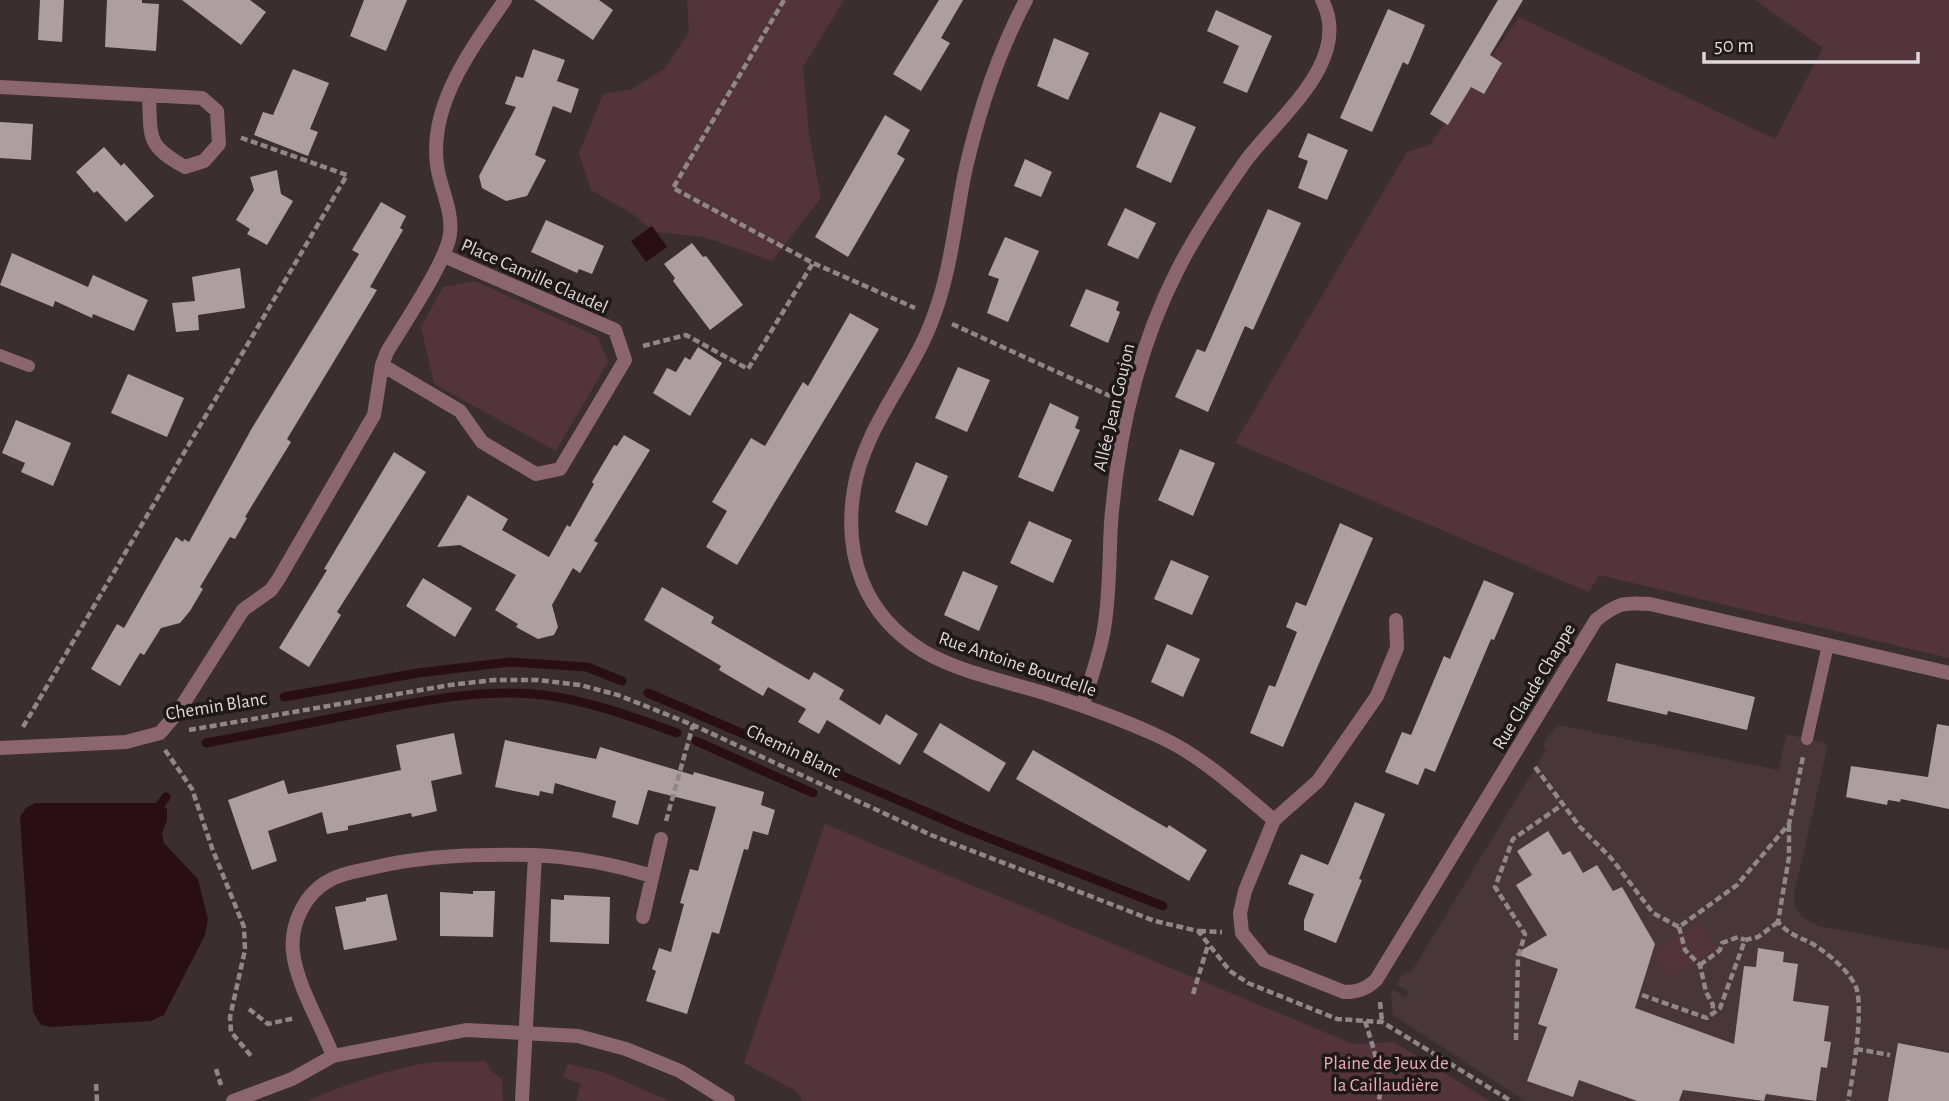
<svg xmlns="http://www.w3.org/2000/svg" width="1949" height="1101" viewBox="0 0 1949 1101" font-family="'Alegreya Sans',sans-serif">
	<rect width="100%" height="100%" fill="#3a2e31"/>
	<path fill="#49363a" d="M1558 725 1778 770 1787 734 1828 744 1794 895 1795 908 1802 917 1818 926 1949 950V1101H1525L1393 1015 1391 995 1393 990 1406 997 1409 992 1397 985 1403 973 1412 971 1546 750 1543 744Z"/>
	<path fill="#53343b" d="M687 0H844L803 67 809 134 821 198 772 261 704 237 655 232 631 213 591 190 579 153 603 94 632 89 664 69 689 33Z
		M1755 0H1949V658L1599 575 1589 592 1235 443 1407 152 1430 145 1519 17 1775 139 1823 48Z
		M475 281 598 337 608 362 556 451 434 384 421 327 443 287Z
		M825 824 1353 1044 1394 1042 1490 1101H803L796 1091 744 1063Z
		M1699 923 1716 948 1671 979 1653 954Z
		M486 1061 491 1071 502 1079 503 1101H307C342 1086 389 1069 426 1063 445 1060 466 1062 486 1061Z
		M568 1064 603 1072 670 1101H576L581 1084 563 1077Z"/>
	<path fill="#2a0e15" d="M652 226 667 247 646 262 631 241Z
		M35 803H154L167 808V820L162 834 164 843 198 879 208 919 205 935 164 1015 151 1021 51 1027 41 1025 33 1012 20 817 26 808Z"/>
	<g fill="none" stroke-linecap="round" stroke-linejoin="round">
		<path stroke="#2a0e15" stroke-width="9" d="M648 693 966 829 1163 906
			M284 697 418 673 510 662 587 667 622 681
			M696 741 813 793
			M206 743C259 733 311 723 364 712 421 701 485 688 544 695 590 701 633 717 677 733
			M160 805 166 797"/>
	</g>
	<path fill="#ad9ea1" d="M40 0H64L62 42 38 40Z
		M107 0H142V3L159 4 156 51 105 47Z
		M182 0H250L266 12 241 45Z
		M364 0H407L386 51 350 36Z
		M534 0H599L613 10 593 40Z
		M939 0H963L941 38 950 43 921 91 893 74Z
		M1498 0H1523L1490 55 1502 63 1484 94 1471 87 1448 125 1430 114Z
		M1388 9 1425 25 1408 65 1403 62 1372 132 1340 118Z
		M1216 10 1272 36 1247 93 1223 83 1239 46 1207 31Z
		M1054 38 1089 53 1068 100 1037 86Z
		M533 49 565 60 557 81 579 89 571 113 553 106 535 155 546 160 527 196 506 201 482 188 479 176 516 107 505 104 516 76 523 78Z
		M293 69 329 83 310 129 318 132 308 156 254 135 263 112 273 115Z
		M1160 112 1196 127 1171 183 1136 167Z
		M885 115 910 130 897 154 905 159 848 257 815 237Z
		M0 122 33 124 31 160 0 158Z
		M1308 133 1348 150 1327 200 1298 188 1308 161 1298 157Z
		M104 147 121 166 124 163 154 196 126 222 97 191 94 193 76 172Z
		M1025 159 1052 172 1041 197 1014 186Z
		M277 170 281 194 293 201 267 245 247 234 250 229 236 220 254 190 250 177Z
		M381 202 406 216 400 228 403 230 370 287 377 290 287 439 291 442 245 517 247 518 235 539 230 537 200 587 203 589 190 611 180 623 161 628 144 655 140 653 120 686 91 669 117 624 124 628 176 537 183 542 184 539 189 542 252 428 359 254 352 250Z
		M1125 208 1156 223 1138 259 1107 245Z
		M1268 209 1301 223 1253 330 1245 326 1208 412 1175 397 1197 349 1205 352Z
		M546 220 604 246 592 274 579 269 577 273 531 252Z
		M1005 237 1039 251 1008 322 987 313 999 279 988 275Z
		M692 243 703 257 706 256 743 305 710 330 673 281 675 278 664 264Z
		M12 253 88 287 93 275 148 300 134 331 93 314 92 318 55 301 53 307 0 285Z
		M240 268 245 308 198 315 199 330 176 332 172 303 195 301 192 277Z
		M1086 289 1119 302 1116 310 1120 312 1108 343 1070 326Z
		M850 313 879 329 737 565 706 547 727 511 712 502 751 438 765 446 803 382 808 386Z
		M698 347 722 363 690 416 653 393 667 368 676 372 685 357 690 360Z
		M958 367 990 380 967 432 935 418Z
		M128 374 184 398 167 437 111 413Z
		M1050 403 1079 417 1075 428 1080 430 1053 492 1018 477Z
		M16 420 71 443 53 486 21 472 25 463 2 453Z
		M624 435 650 450 594 541 598 543 580 573 573 568 552 605 558 627 554 635 538 639 516 627 518 624 495 610 516 575 460 545 437 547 468 495 508 519 502 530 549 557 567 525 570 527 594 484 592 482 614 445 617 446Z
		M1180 449 1215 463 1193 516 1158 500Z
		M394 452 426 472 337 612 341 615 309 667 279 648 327 570 324 569Z
		M916 462 948 476 927 526 895 512Z
		M1029 521 1072 540 1053 583 1010 563Z
		M1340 523 1373 538 1283 747 1250 733 1269 685 1275 687 1297 632 1286 627 1296 602 1306 606Z
		M1171 560 1209 576 1192 615 1154 599Z
		M963 571 998 586 979 631 944 615Z
		M423 578 472 608 455 637 406 606Z
		M1484 580 1514 593 1494 640 1491 639 1435 772 1425 768 1418 785 1385 772 1402 732 1411 735 1444 656 1450 659Z
		M662 587 714 617 711 623 809 680 814 672 844 690 839 699 880 725 886 714 918 734 900 765 827 720 819 734 798 722 806 709 768 687 763 696 719 670 721 666 644 620Z
		M1167 644 1200 659 1183 697 1151 682Z
		M1616 663 1755 697 1747 730 1668 711 1667 715 1607 701Z
		M940 723 1006 763 989 792 923 752Z
		M1937 724 1949 726V809L1901 799 1900 802 1888 800 1887 805 1846 797 1851 766 1928 777Z
		M454 733 462 774 431 781 437 811 412 817 411 813 348 826V830L327 834 322 812 268 831 277 861 252 870 228 800 284 780 288 794 401 770 396 745Z
		M505 740 596 759 600 747 693 775 694 772 764 792 761 805 775 810 768 835 753 831 748 850 744 849 719 934 712 932 687 1014 646 1001 656 971 652 969 659 948 671 952 684 904 680 903 690 869 698 871 716 807 648 790 638 825 612 817 616 801 555 783 553 794 540 791 539 796 495 787Z
		M1033 750 1167 828 1169 825 1207 850 1189 881 1016 779Z
		M1355 802 1385 814 1359 879 1362 880 1336 943 1304 930V920L1314 894 1288 884 1301 854 1328 865Z
		M1548 831 1563 855 1570 851 1583 873 1597 865 1613 891 1622 887 1655 944 1635 1008 1734 1044 1744 966 1756 967 1758 948 1784 952 1783 962 1798 964 1793 1001 1829 1006 1824 1041 1831 1042 1827 1068 1821 1067 1816 1101 1766 1094 1764 1101 1683 1090 1679 1101H1637L1579 1080 1573 1097 1527 1081 1547 1027 1538 1024 1558 969 1515 954 1547 935 1516 885 1532 875 1517 851Z
		M473 891H495L493 937 440 936V892L473 894Z
		M387 894 397 940 344 950 335 907 366 901V898Z
		M564 895 610 897 609 944 550 942 551 899 564 900Z
		M1898 1043 1949 1053V1101H1888Z"/>
	<g fill="none" stroke-linecap="round" stroke-linejoin="round">
		<path stroke="#91878a" stroke-width="4.5" stroke-dasharray="7 3.5" stroke-linecap="butt" d="M784 0 673 188 813 263 915 308
			M952 324 1110 396
			M643 346 686 335 748 369 813 263
			M23 727 347 175 239 137
			M189 730 450 685 494 680H538L580 685 618 695 693 725 931 835 1155 921 1198 931 1230 971 1248 983 1337 1019 1382 1022 1511 1101
			M165 750 192 789 212 848 244 927 245 950 230 1017 231 1032 252 1057
			M1535 767 1580 827 1611 858 1653 913 1679 927 1737 885 1789 824 1803 757
			M666 821 693 725
			M1789 825V857L1778 922C1794 940 1806 937 1823 951 1835 960 1850 973 1856 987 1864 1008 1853 1077 1848 1101
			M1679 927 1685 950 1700 965 1706 992 1713 1005 1712 1014
			M1199 931 1222 932
			M1700 965 1720 950 1722 943 1738 937 1745 940
			M1193 994 1208 945
			M1642 995 1707 1018 1720 1008 1745 940 1758 937 1778 922
			M1380 1002 1382 1022
			M249 1009 268 1024 295 1018
			M1365 1021C1373 1047 1383 1074 1379 1101
			M1516 1040 1518 957 1525 934 1495 887 1513 839 1562 805
			M1856 1049 1890 1055
			M216 1069 221 1085
			M96 1084 97 1101"/>
		<path stroke="#8b666e" stroke-width="12" d="M0 355 29 366
			M1807 739 1828 645"/>
		<path stroke="#8b666e" stroke-width="14" d="M1026 0C998 53 978 114 965 172 955 221 951 271 933 318 912 376 864 427 854 489 843 555 864 615 923 651 959 672 1004 681 1044 693 1082 705 1121 719 1158 736 1202 756 1237 789 1274 820
			M0 87 202 98 217 111 219 144 204 161 185 167C146 145 151 139 149 96
			M382 365 460 411 482 442 536 474 560 469 625 360 615 330 444 256
			M1396 620 1397 648 1377 696 1318 781 1274 820 1245 891 1240 913 1242 933 1264 960 1344 992C1358 992 1366 989 1376 980L1596 620C1618 603 1623 602 1650 604L1949 673
			M1083 705C1090 680 1100 654 1104 629 1110 594 1109 558 1111 523 1118 436 1138 347 1178 269 1197 232 1221 196 1245 162 1276 119 1354 61 1322 0
			M0 748 126 742 160 733 178 712 243 610 271 590 278 580 374 415 382 365 387 352C403 325 447 261 450 234 453 210 440 188 437 165 429 104 472 48 505 0
			M535 855C576 857 613 864 652 876
			M643 917 661 839
			M333 1056C321 1025 296 983 293 952 290 924 305 893 330 880 342 873 357 871 371 868 425 855 480 854 535 855L522 1101"/>
		<path stroke="#8b666e" stroke-width="14" d="M233 1101 292 1079 333 1056 466 1030 578 1036 626 1049 680 1071 728 1101"/>
	</g>
	<g text-anchor="middle" stroke-width="7" stroke-linejoin="round" paint-order="stroke">
		<g font-size="19" fill="#dfd7d9" stroke="#1e1819">
			<text transform="translate(535 275) rotate(24)" y="7">Place Camille Claudel</text>
			<text transform="translate(1113 407) rotate(-77)" y="7">Allée Jean Goujon</text>
			<text transform="translate(1018 663) rotate(19)" y="7">Rue Antoine Bourdelle</text>
			<text transform="translate(1533 686) rotate(-59)" y="7">Rue Claude Chappe</text>
			<text transform="translate(216 705) rotate(-9)" y="7">Chemin Blanc</text>
			<text transform="translate(794 750) rotate(25)" y="7">Chemin Blanc</text>
		</g>
		<g font-size="19" fill="#edabb9" stroke="#1e1819">
			<text x="1386" y="1069">Plaine de Jeux de<tspan x="1386" dy="22">la Caillaudière</tspan></text>
		</g>
	</g>
	<path d="M1704 52v10h214v-10" fill="none" stroke="#dfd7d9" stroke-width="3.5"/>
	<text x="1714" y="52" font-size="21" fill="#dfd7d9" stroke="#1e1819" stroke-width="5" paint-order="stroke">50 m</text>
</svg>
